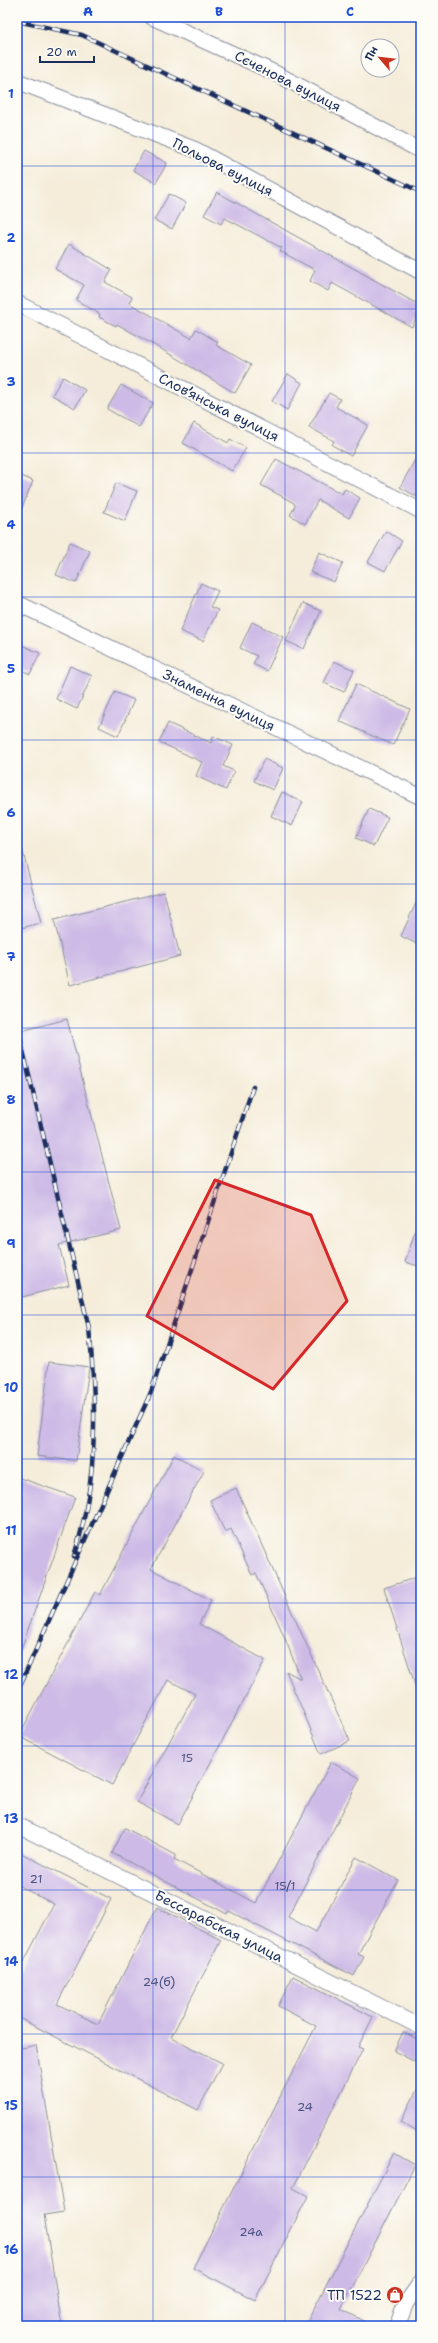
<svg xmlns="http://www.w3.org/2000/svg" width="438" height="2343" viewBox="0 0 438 2343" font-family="'Shantell Sans',sans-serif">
	<rect width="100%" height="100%" fill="#fdfcf7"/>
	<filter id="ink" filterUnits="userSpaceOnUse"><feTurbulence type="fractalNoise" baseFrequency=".025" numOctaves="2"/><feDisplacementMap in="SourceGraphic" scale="8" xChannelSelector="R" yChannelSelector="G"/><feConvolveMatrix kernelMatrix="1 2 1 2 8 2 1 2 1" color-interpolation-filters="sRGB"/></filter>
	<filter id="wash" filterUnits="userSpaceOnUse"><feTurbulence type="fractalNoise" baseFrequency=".012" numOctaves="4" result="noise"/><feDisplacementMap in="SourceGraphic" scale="16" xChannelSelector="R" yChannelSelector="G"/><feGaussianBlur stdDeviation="0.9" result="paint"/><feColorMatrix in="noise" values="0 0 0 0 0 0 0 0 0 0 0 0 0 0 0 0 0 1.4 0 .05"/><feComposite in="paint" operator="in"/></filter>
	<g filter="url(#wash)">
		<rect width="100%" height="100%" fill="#f5edda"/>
		<g id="blocks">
			<path fill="#cdbae6" d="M144 151 167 163 156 183 133 170Z
				M217 192 421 306 412 327 332 283 328 291 310 281 315 270 280 251 282 248 225 218 221 224 204 215Z
				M169 194 186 203 172 229 154 220Z
				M69 244 112 270 105 282 132 297 129 303 191 338 196 329 218 342 216 345 251 365 235 393 161 349 117 324 116 326 99 317 100 314 76 300 84 285 55 269Z
				M288 374 302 383 287 410 272 401Z
				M63 377 85 390 75 408 52 395Z
				M121 385 153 403 139 427 107 409Z
				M329 393 340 399 336 407 368 425 351 456 332 445 334 441 309 427Z
				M194 423 228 443 230 439 246 448 232 471 183 443Z
				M421 449V499L400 487Z
				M276 459 342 494 345 489 360 498 349 518 318 500 305 524 290 515 295 506 294 503 261 485Z
				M17 474 33 481 17 520Z
				M116 483 137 491 125 521 104 512Z
				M386 531 402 541 385 571 368 562Z
				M70 542 90 551 76 583 56 575Z
				M319 552 343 563 334 582 310 572Z
				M201 583 218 591 210 607 218 610 203 641 180 631Z
				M303 603 321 611 304 649 286 641Z
				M252 622 283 637 267 671 253 664 257 656 240 648Z
				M17 643 40 653 30 674 17 668Z
				M334 661 354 670 344 692 324 683Z
				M70 666 92 676 77 709 56 699Z
				M356 684 410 709 393 745 339 721Z
				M115 692 134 700 118 736 99 727Z
				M168 723 211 743 213 736 233 745 223 766 234 771 226 790 196 776 202 762 159 742Z
				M264 759 283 768 273 790 254 781Z
				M282 792 303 802 292 826 271 816Z
				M369 809 388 817 374 846 356 838Z
				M22 848 41 923 17 929V849Z
				M164 892 180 956 70 985 54 920Z
				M421 892V946L401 936Z
				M67 1019 121 1230 59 1245 69 1285 22 1297 17 1279V1032Z
				M418 1223H421V1267L405 1262Z
				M49 1362 89 1367 76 1461 37 1456Z
				M174 1455 204 1471 151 1569 211 1600 199 1624 265 1660 178 1824 137 1802 195 1694 168 1680 112 1785 19 1736 95 1592 100 1595Z
				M17 1477 75 1497 19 1655H17Z
				M236 1488 350 1741 321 1754 286 1671 301 1679 284 1636 256 1573 252 1575 231 1529 225 1532 210 1500Z
				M421 1576V1693L418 1694 384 1588Z
				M331 1762 360 1778 288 1917 316 1932 356 1857 398 1880 358 1954 364 1957 354 1976 229 1911 227 1914 112 1853 125 1828 176 1855 174 1859 256 1903Z
				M17 1851 111 1899 57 2004 98 2024 157 1907 221 1940 171 2037 222 2063 198 2110 17 2017V1975L54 1904 17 1885Z
				M293 1976 373 2017 358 2047 363 2049 293 2188 308 2196 255 2300 193 2268 316 2026 278 2006Z
				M403 2032 421 2041V2065L394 2051Z
				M36 2045 64 2212 44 2215 62 2326H18L17 2317V2049Z
				M421 2082V2133L401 2122Z
				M394 2153 415 2165 341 2309 374 2326H305Z"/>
		</g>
	</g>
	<g filter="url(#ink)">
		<use href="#blocks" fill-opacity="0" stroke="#888e9c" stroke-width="1"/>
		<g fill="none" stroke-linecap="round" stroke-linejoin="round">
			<g stroke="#888e9c" stroke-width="17">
				<path id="street" d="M152 17 275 73 421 151
					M17 81 196 150 421 272
					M17 303 421 511
					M17 603 421 797
					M17 1825 421 2027
					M397 2326 406 2303 421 2282"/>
			</g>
			<use href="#street" stroke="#fff" stroke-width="15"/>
			<g stroke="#1b2f5e" stroke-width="4.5">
				<path id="rail" d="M17 21 82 35 421 192
					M17 1025 89 1328C97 1403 98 1483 74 1556
					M21 1683 151 1392 253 1087"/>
			</g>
			<use href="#rail" stroke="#fdfcf7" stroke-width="3" stroke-dasharray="9" stroke-linecap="butt"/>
		</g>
	</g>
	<path fill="#d62828" fill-opacity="0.2" stroke="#d62828" stroke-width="3" stroke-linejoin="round" d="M215 1180 311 1215 347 1301 273 1389 147 1316Z"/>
	<path fill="none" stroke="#1d4ed8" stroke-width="1" stroke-opacity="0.55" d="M153 17V2326M285 17V2326M17 166H421M17 309H421M17 453H421M17 597H421M17 740H421M17 884H421M17 1028H421M17 1172H421M17 1315H421M17 1459H421M17 1603H421M17 1746H421M17 1890H421M17 2034H421M17 2177H421"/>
	<defs>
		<g id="shop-disc" transform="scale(0.9)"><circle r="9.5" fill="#c8321e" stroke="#fdfcf7"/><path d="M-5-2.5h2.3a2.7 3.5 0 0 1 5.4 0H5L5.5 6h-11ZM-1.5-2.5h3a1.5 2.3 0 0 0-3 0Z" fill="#fff"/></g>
	</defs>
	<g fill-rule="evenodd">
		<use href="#shop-disc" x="395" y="2295"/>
	</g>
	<g text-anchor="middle" stroke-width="4" stroke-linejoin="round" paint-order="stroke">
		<g font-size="12" fill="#485280">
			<text x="187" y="1762">15</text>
			<text x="36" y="1883">21</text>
			<text x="285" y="1890">15/1</text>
			<text x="159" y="1986">24(б)</text>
			<text x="305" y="2111">24</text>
			<text x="251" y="2236">24а</text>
		</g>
		<g font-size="14" fill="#1b2f5e" stroke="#fdfcf7">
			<text transform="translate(288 81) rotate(27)" y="5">Сєченова вулиця</text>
			<text transform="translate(223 167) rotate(27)" y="5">Польова вулиця</text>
			<text transform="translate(219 407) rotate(27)" y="5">Слов’янська вулиця</text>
			<text transform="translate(219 700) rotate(26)" y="5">Знаменна вулиця</text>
			<text transform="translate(219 1926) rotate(27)" y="5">Бессарабская улица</text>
		</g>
		<g font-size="14" fill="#1b2f5e" stroke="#fdfcf7" text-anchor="end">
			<text x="382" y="2300">ТП 1522</text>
		</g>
	</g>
	<rect width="438" height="2343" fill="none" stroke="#fdfcf7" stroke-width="44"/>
	<g transform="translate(380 58) rotate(298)"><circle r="19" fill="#fdfcf7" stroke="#a3aaba"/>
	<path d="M0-3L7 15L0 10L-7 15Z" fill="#c8321e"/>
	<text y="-6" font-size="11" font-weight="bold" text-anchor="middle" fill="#1b2f5e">Пн</text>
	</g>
	<path d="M40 56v6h54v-6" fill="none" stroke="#1b2f5e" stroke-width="2"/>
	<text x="46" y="56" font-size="12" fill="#1b2f5e" stroke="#fdfcf7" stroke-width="3" paint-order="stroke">20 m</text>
	<rect x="22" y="22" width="394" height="2299" fill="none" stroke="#1d4ed8" stroke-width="1.5"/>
	<g font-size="13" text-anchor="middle" font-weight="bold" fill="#1d4ed8">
		<text x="88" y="16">A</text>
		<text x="219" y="16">B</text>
		<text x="350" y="16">C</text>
		<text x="11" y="98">1</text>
		<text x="11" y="242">2</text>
		<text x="11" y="386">3</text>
		<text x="11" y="529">4</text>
		<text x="11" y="673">5</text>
		<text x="11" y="817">6</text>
		<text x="11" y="961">7</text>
		<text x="11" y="1104">8</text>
		<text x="11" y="1248">9</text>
		<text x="11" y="1392">10</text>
		<text x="11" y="1535">11</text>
		<text x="11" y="1679">12</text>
		<text x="11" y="1823">13</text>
		<text x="11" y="1966">14</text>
		<text x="11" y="2110">15</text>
		<text x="11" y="2254">16</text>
	</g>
</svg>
